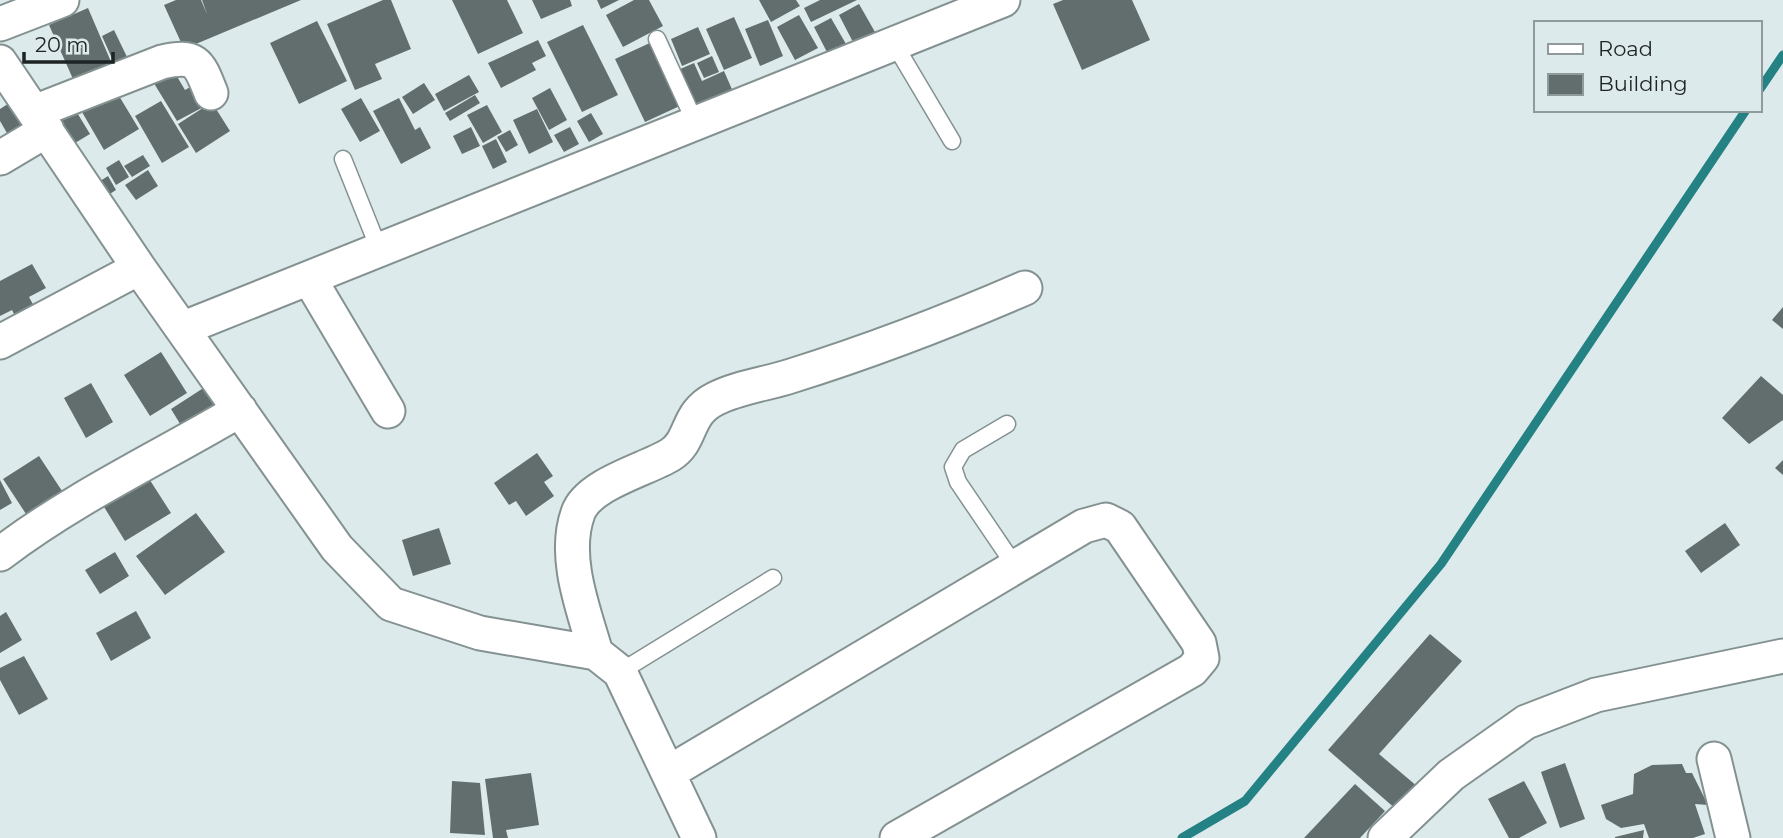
<svg xmlns="http://www.w3.org/2000/svg" width="1783" height="838" viewBox="0 0 1783 838" font-family="Montserrat,sans-serif">
	<rect width="100%" height="100%" fill="#ddeaeb"/>
	<g fill="none" stroke-linecap="round" stroke-linejoin="round">
		<path stroke="#248184" stroke-width="9" d="M1760 89 1783 55
			M1182 838 1245 801 1441 564 1746 110"/>
	</g>
	<path fill="#626e6e" d="M176 0H201L207 14 202 0H301L184 49 164 5Z
		M383 0H391L411 49 375 64 382 79 355 90 327 24Z
		M452 0H507L523 33 478 54Z
		M532 0H570L572 6 541 19Z
		M597 0H619L601 9Z
		M634 0H649L663 26 623 47 606 15Z
		M759 0H796L800 6 771 22Z
		M820 0H857L811 22 804 8Z
		M1063 0H1132L1150 40 1082 70 1053 4Z
		M859 4 875 32 854 44 839 15Z
		M88 8 115 71 77 88 49 25Z
		M799 15 818 48 795 60 777 27Z
		M734 17 752 58 724 70 706 29Z
		M831 18 846 44 828 54 814 27Z
		M768 20 783 56 760 66 745 29Z
		M317 21 347 81 299 104 270 43Z
		M583 25 618 95 582 112 547 42Z
		M698 27 710 54 682 66 671 39Z
		M114 30 127 57 114 63 102 36Z
		M538 40 546 56 532 63 536 70 501 88 488 63Z
		M652 42 682 105 645 122 615 59Z
		M712 56 719 72 704 78 697 63Z
		M694 63 702 81 724 71 734 94 695 111 678 70Z
		M172 68 185 90 199 82 230 131 196 153 178 124 209 104 177 121 152 80Z
		M469 75 479 92 444 111 435 94Z
		M424 83 435 100 413 114 402 97Z
		M550 88 567 120 549 130 532 98Z
		M116 91 139 129 104 150 82 112Z
		M475 95 480 103 450 121 445 113Z
		M361 98 380 131 360 142 341 109Z
		M399 98 415 130 420 127 431 148 401 164 373 111Z
		M14 100 31 128 11 140 0 121V109Z
		M161 101 189 147 162 163 135 116Z
		M487 105 502 132 483 143 467 115Z
		M73 106 90 134 70 146 53 117Z
		M537 109 553 142 529 154 513 120Z
		M591 113 603 134 589 142 577 121Z
		M471 127 480 146 462 154 453 136Z
		M570 127 579 144 564 152 554 135Z
		M510 130 518 145 506 152 497 137Z
		M496 139 507 162 493 169 482 146Z
		M143 155 150 166 132 177 124 166Z
		M119 160 129 177 116 185 106 168Z
		M148 170 158 186 136 200 125 185Z
		M108 176 116 190 105 197 97 183Z
		M32 264 46 288 29 297 35 308 16 318 12 310 0 316V281Z
		M1783 307V329L1772 320Z
		M161 352 187 393 150 416 124 375Z
		M1761 376 1783 395V420L1749 444 1722 418Z
		M91 383 113 422 86 438 64 398Z
		M205 387 217 405 182 427 171 409Z
		M537 453 553 476 544 482 554 496 526 516 516 501 509 505 494 483Z
		M39 456 66 497 30 520 3 479Z
		M1783 460V475L1775 468Z
		M146 474 171 513 125 541 101 502Z
		M0 480 12 503 0 510Z
		M196 513 225 552 165 595 136 556Z
		M1725 523 1740 545 1701 573 1685 551Z
		M439 528 451 564 413 576 402 540Z
		M115 552 129 576 100 594 85 570Z
		M136 611 151 638 111 661 96 633Z
		M6 612 22 640 0 653V616Z
		M1430 634 1462 661 1379 754 1418 787 1397 810 1328 750Z
		M24 656 48 699 19 715 0 680V668Z
		M1565 763 1585 819 1560 828 1541 772Z
		M1682 764 1686 773H1692L1708 805 1695 804 1705 834 1693 838H1649L1644 824 1621 828 1606 819 1601 805 1633 794 1634 774 1652 765Z
		M531 773 539 825 506 830 508 838H493L485 779Z
		M452 781 480 783 485 835 450 833Z
		M1524 781 1547 823 1519 838H1509L1488 799Z
		M1355 784 1385 811 1360 838H1304Z
		M1644 830 1643 838H1615V837Z"/>
	<g fill="none" stroke-linecap="round" stroke-linejoin="round">
		<g stroke="#849191" stroke-width="19">
			<path id="service" d="M657 39 695 122
				M895 45 952 141
				M343 159 379 249
				M1007 424 963 450 953 467 958 482 1015 566
				M620 672 773 578"/>
		</g>
		<g stroke="#849191" stroke-width="37">
			<path id="minor" d="M0 24 62 0
				M0 62 139 268 337 548 391 604 480 633 596 653 620 672 699 838
				M34 112 162 62C197 54 199 63 211 93
				M0 158 47 130
				M309 278 388 411
				M184 328 1003 0
				M0 342 139 268
				M0 554C75 497 159 458 240 410
				M596 653C584 611 562 557 578 513 588 484 645 470 670 455 693 441 685 414 715 399 738 387 767 384 791 376 871 351 949 321 1025 288
				M1714 759 1733 838
				M668 773 1084 526 1106 520 1120 527 1199 643 1202 658 1192 670 897 838
				M1385 838 1451 775 1526 722 1596 695 1783 656"/>
		</g>
		<use href="#service" stroke="#fff" stroke-width="16"/>
		<use href="#minor" stroke="#fff" stroke-width="33"/>
	</g>
	<rect x="1534" y="21" width="228" height="91" fill="#ddeaeb" stroke="#919a9b" stroke-width="2"/>
	<rect x="1548" y="44" width="35" height="10" fill="#ffffff" stroke="#919a9b" stroke-width="2"/>
	<text x="1598" y="56" font-size="21" fill="#1e2323">Road</text>
	<rect x="1548" y="74" width="35" height="21" fill="#626e6e" stroke="#919a9b" stroke-width="2"/>
	<text x="1598" y="91" font-size="21" fill="#1e2323">Building</text>
	<path d="M24 52v10h89v-10" fill="none" stroke="#1e2323" stroke-width="3.5"/>
	<text x="35" y="52" font-size="21" fill="#1e2323" stroke="#ddeaeb" stroke-width="5" paint-order="stroke">20 m</text>
</svg>
